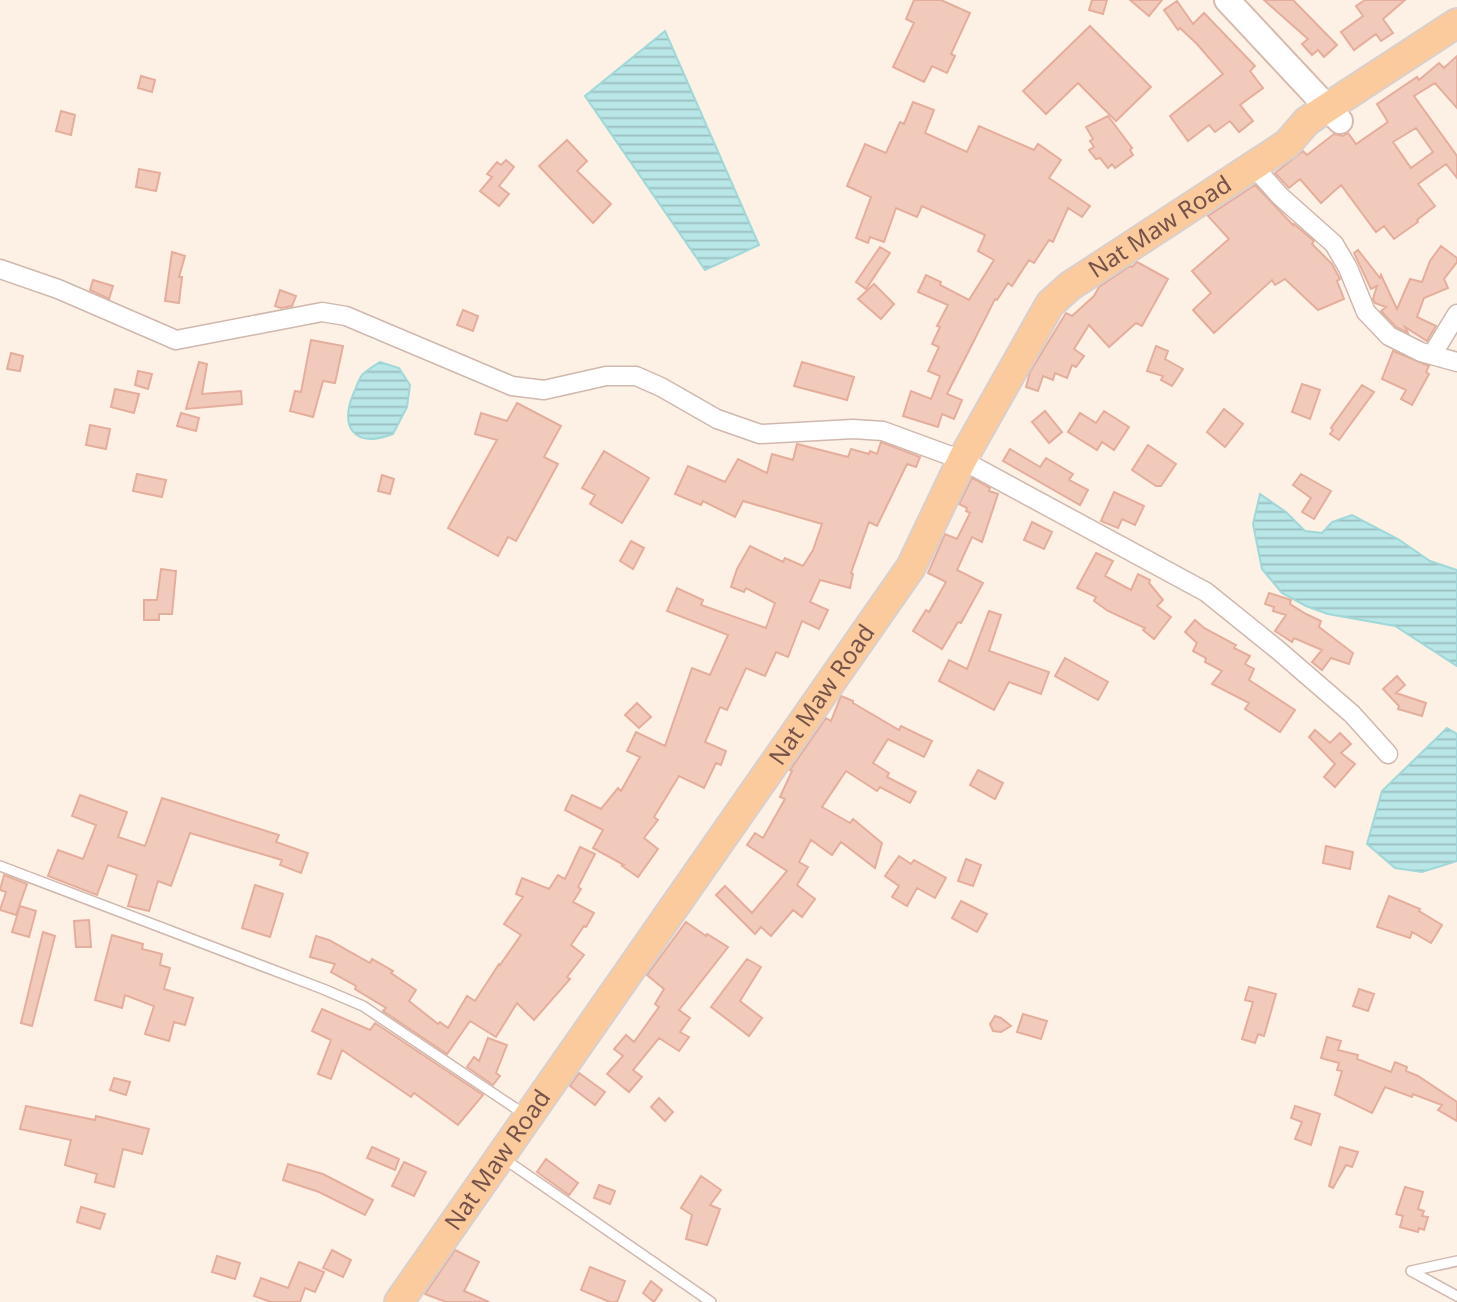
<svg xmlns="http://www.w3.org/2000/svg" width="1457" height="1302" viewBox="0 0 1457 1302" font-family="'Noto Sans',sans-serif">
	<defs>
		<pattern id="water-rules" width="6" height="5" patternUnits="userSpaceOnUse" patternTransform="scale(1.75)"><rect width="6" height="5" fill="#b9e6e7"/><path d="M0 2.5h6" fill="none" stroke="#9bbdbd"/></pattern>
	</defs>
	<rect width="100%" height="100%" fill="#fdf0e5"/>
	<path fill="url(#water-rules)" stroke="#9fd8d9" stroke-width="2" d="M665 31 759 245 705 270 585 96Z
		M380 362 399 368 410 385 407 407 393 434C353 449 338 426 355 390 357 385 359 379 362 375 367 370 374 366 380 362Z
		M1260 494 1286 512 1305 531 1322 533 1332 522 1352 515 1398 539 1430 561 1457 570V666L1395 626 1328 614 1306 606 1282 593 1262 569 1253 524Z
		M1447 728 1457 734V861L1422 872 1395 868 1367 844 1382 791Z"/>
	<path fill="#f2cabc" stroke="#e5ae9c" stroke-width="2" fill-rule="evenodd" d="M914 0H941L970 13 951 54 955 56 947 73 932 66 924 82 893 67 914 23 906 19Z
		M1092 0H1107L1103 14 1089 10Z
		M1130 0H1162L1149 16Z
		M1264 0H1293L1337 45 1324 57 1318 50 1312 55 1302 44 1308 39Z
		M1365 0H1405L1383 19 1393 33 1381 41 1376 34 1354 50 1341 32 1363 16 1356 6Z
		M1177 1 1193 24 1204 13 1255 66 1250 71 1263 88 1240 105 1253 121 1239 132 1230 121 1215 132 1209 125 1188 141 1170 116 1223 74 1197 44 1180 28 1178 30 1164 10Z
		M1090 26 1151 87 1116 121 1078 83 1046 114 1023 91Z
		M1457 56V108L1435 83 1414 96 1457 156V178L1446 164 1418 184 1435 206 1417 220 1418 222 1394 239 1384 226 1376 232 1341 185 1321 203 1300 179 1289 188 1275 173 1303 151 1307 155 1334 134 1343 136 1348 133 1356 144 1388 122 1377 104 1417 77 1419 80 1439 63 1444 68ZM1416 128 1433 152 1411 168 1393 142Z
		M141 76 155 80 152 92 138 88Z
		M913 102 934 110 925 133 967 152 979 126 1034 150 1038 144 1061 160 1049 178 1090 206 1082 217 1068 208 1053 242 1049 240 1034 263 1029 260 1012 286 1008 283 997 300 995 299 947 394 962 400 954 419 942 414 938 427 903 416 911 391 931 399 940 376 928 371 939 347 932 344 940 327 937 326 948 305 918 292 926 275 941 282 940 285 969 300 994 260 978 251 985 235 922 206 917 217 896 208 884 242 870 237 868 243 856 238 871 197 847 186 865 144 886 153 900 122 904 124Z
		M61 111 75 115 71 135 56 131Z
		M1108 116 1132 148 1130 150 1133 155 1115 168 1112 164 1108 168 1100 158 1096 159 1089 150 1094 147 1090 141 1093 139 1086 127Z
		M567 140 587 161 577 171 611 204 593 223 539 166Z
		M506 160 514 167 499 186 509 194 499 206 480 191 492 177 487 174 497 162 501 165Z
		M139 169 160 173 156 191 136 187Z
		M1255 185 1293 225 1294 224 1314 241 1312 244 1332 264 1340 279 1337 281 1344 299 1318 310 1285 279 1275 285 1272 280 1214 333 1193 310 1211 293 1192 271 1229 239 1208 216Z
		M1441 246 1457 258V262L1444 279 1448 288 1424 298 1417 317 1436 326 1427 341 1405 327 1408 333 1396 327 1381 311 1386 307 1375 303 1373 299 1377 286 1371 289 1354 253 1358 250 1380 278 1381 275 1397 309 1410 279 1422 282 1430 261Z
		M880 247 890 253 866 289 856 282Z
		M172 252 185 256 179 277H182L179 303 165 301Z
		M1137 262 1168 279 1142 326 1136 323 1109 347 1089 325 1074 349 1084 356 1076 367 1072 365 1067 378 1055 373 1053 380 1043 376 1038 391 1026 387 1030 372 1066 313 1072 316 1094 296 1099 287 1130 266 1132 267Z
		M93 280 113 286 109 299 90 290Z
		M874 284 894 304 881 319 858 299Z
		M280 290 296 296 292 306 281 308 275 306Z
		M463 310 478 316 473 331 457 325Z
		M311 340 343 346 335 383 323 381 313 417 290 411 295 391 301 392Z
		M1156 346 1168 351 1165 359 1183 369 1172 386 1161 380 1163 376 1147 371Z
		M1393 351 1429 366 1426 372 1429 374 1412 405 1401 399 1406 390 1382 379Z
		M11 353 23 356 20 371 7 369Z
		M199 362 207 364 202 394 241 391 242 404 186 409Z
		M802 362 854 377 847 400 794 386Z
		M138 371 152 374 148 389 135 385Z
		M1302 384 1320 390 1310 419 1292 412Z
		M1362 385 1374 392 1339 440 1330 434 1333 430 1331 428Z
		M115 389 139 394 134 413 111 407Z
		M517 403 561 426 544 457 558 464 516 541 508 537 498 556 448 528 497 440 475 434 481 413 507 421Z
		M1224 409 1243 424 1225 447 1207 432Z
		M1045 411 1062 432 1049 443 1032 422Z
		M1104 411 1129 427 1114 450 1102 442 1097 450 1068 432 1080 413 1096 423Z
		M181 413 199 418 196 431 177 426Z
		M90 425 110 429 106 449 86 445Z
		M881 442 920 457 916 467 907 464 877 526 869 522 851 573 853 574 850 588 820 580 810 602 828 610 819 629 802 621 788 657 776 652 765 676 746 668 727 710 720 707 705 742 726 751 721 765 716 763 704 788 679 776 654 817 658 820 644 838 658 849 638 877 622 866 624 865 593 848 603 830 565 810 572 795 601 809 618 788 621 791 640 757 627 751 636 732 665 746 692 668 710 675 728 635 667 611 677 588 703 600 701 605 766 628 775 603 746 588 744 592 731 587 737 569 750 546 783 562 785 558 803 566 813 550 822 524 743 501 735 517 703 501 701 505 675 494 688 466 725 482 738 459 767 473 772 454 793 460 797 444 848 457 851 449 869 454 870 451 877 454Z
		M1148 445 1176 464 1161 486H1156L1132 470Z
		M1010 449 1040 467 1046 458 1073 474 1069 480 1088 490 1080 505 1003 461Z
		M604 451 649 478 622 523 590 504 595 495 582 488Z
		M137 474 166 480 162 497 133 491Z
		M1301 474 1331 491 1314 519 1302 512 1311 498 1293 485Z
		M382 475 394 479 390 494 378 491Z
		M972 478 990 488 989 491 998 494 982 542 972 537 957 570 983 583 961 623 958 622 942 649 913 631 926 610 929 612 946 582 928 573 945 534 957 539 970 513 966 511 967 508 959 504Z
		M1114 492 1144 506 1135 525 1122 519 1118 528 1101 521Z
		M1032 522 1052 532 1044 549 1024 540Z
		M631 541 644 548 633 569 620 561Z
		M1096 553 1113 561 1105 576 1131 590 1138 574 1150 580 1149 583 1163 600 1157 606 1171 617 1154 639 1143 630 1145 628 1108 611 1094 601 1096 597 1077 588Z
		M161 569 176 571 172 614H159V620H144V600H157Z
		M1269 593 1291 600 1290 604 1306 614 1321 621 1319 627 1353 653 1349 664 1331 658 1322 670 1312 662 1322 650 1294 638 1292 642 1275 631 1286 615 1273 611 1274 607 1265 604Z
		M989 611 1001 615 989 651 1049 672 1041 694 1009 682 994 710 939 681 949 660 967 669Z
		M1195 620 1204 628 1236 645 1234 648 1250 656 1245 664 1254 669 1249 680 1295 710 1280 732 1245 709 1249 703 1212 684 1222 671 1205 662 1206 658 1193 651 1197 643 1185 632Z
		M1065 658 1108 682 1098 700 1055 676Z
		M1397 676 1405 685 1396 693 1426 703 1422 716 1398 709 1399 706 1383 689Z
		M841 696 853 701V703L899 730 901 726 932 741 924 757 888 739 873 763 889 773 887 777 916 792 910 803 880 787 877 791 846 771 822 807 850 823 853 819 882 843 875 868 841 842 832 855 811 840 799 862 808 867 797 885 815 899 802 917 793 910 771 936 761 927 755 934 716 895 725 886 752 913 787 871 747 845 755 833 763 838 785 799 780 797 792 771 790 770 826 718 831 721Z
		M637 703 651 717 639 728 625 715Z
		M1315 730 1330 743 1340 733 1351 744 1341 753 1355 764 1335 787 1324 777 1335 764 1309 737Z
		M978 770 1003 783 995 799 970 785Z
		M80 795 127 812 118 837 145 846 162 798 279 835 276 842 308 853 301 873 280 865 282 860 190 833 171 886 158 881 149 911 128 906 137 875 108 865 97 895 48 876 58 850 83 859 96 825 72 816Z
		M1326 846 1353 852 1350 869 1323 863Z
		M580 847 595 854 578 887 581 889 573 902 594 913 586 927 584 926 571 945 584 955 567 977 570 979 534 1020 517 1003 496 1037 470 1021 447 1054 383 1011 386 1008 355 989 356 986 331 972 335 964 310 957 316 936 329 940 370 963 372 959 393 971 391 973 416 990 409 1001 438 1024 440 1022 448 1028 467 996 475 1001 499 964 500 965 521 935 504 924 523 897 516 894 522 878 549 889 558 875 565 879Z
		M899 856 911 864 914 860 946 878 935 898 917 888 907 906 892 897 899 886 885 876Z
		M966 859 981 865 973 886 958 881Z
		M4 875 27 884 16 915 0 910 6 892 0 890Z
		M255 885 283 894 270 937 242 928Z
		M1389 896 1420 909 1419 911 1442 925 1431 943 1412 932 1410 938 1377 927Z
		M961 901 987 914 977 932 952 918Z
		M20 906 36 911 29 937 12 932Z
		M89 920 91 947H76L74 921Z
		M686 922 706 936 707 934 728 947 679 1010 690 1018 680 1032 689 1037 679 1051 659 1038 633 1070 642 1077 629 1092 607 1074 623 1056 614 1049 626 1035 634 1042 659 1007 655 1004 664 989 647 975Z
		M43 932 55 936 32 1026 21 1023Z
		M112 935 143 944 142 949 162 954 160 965 170 968 164 989 193 998 185 1025 174 1022 169 1041 145 1034 154 1006 125 995 122 1008 95 1000Z
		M747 959 761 967 740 1001 762 1018 749 1036 711 1007Z
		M1249 987 1276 994 1264 1036 1258 1034 1255 1043 1242 1039 1253 1002 1245 1000Z
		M1359 989 1374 994 1368 1011 1353 1006Z
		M322 1009 370 1030 375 1023 483 1095 458 1125 414 1093 411 1097 342 1050 331 1079 318 1074 331 1040 312 1031Z
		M1023 1014 1047 1021 1041 1039 1017 1032Z
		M995 1016 1001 1018 1011 1026 1001 1032 993 1031 990 1024Z
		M1327 1037 1341 1041 1338 1050 1358 1055 1357 1059 1391 1072 1395 1062 1407 1067 1406 1071 1418 1076 1457 1102V1121L1438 1110 1442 1105 1413 1094 1412 1097 1385 1087 1372 1113 1335 1095 1342 1071 1337 1070 1339 1063 1321 1058Z
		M488 1038 507 1045 496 1073 500 1076 493 1085 467 1067 474 1057 479 1061Z
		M579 1073 605 1092 595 1105 570 1086Z
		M114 1078 130 1082 126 1095 110 1090Z
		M659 1098 673 1112 665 1121 651 1107Z
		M26 1106 95 1120 96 1116 149 1129 142 1154 123 1149 114 1187 95 1182 97 1174 65 1165 71 1140 20 1129Z
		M1295 1106 1320 1114 1311 1145 1295 1139 1302 1122 1291 1118Z
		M372 1147 399 1159 395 1170 367 1158Z
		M1340 1147 1358 1152 1352 1167 1346 1165 1333 1188 1329 1186Z
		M546 1159 578 1183 569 1195 537 1172Z
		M404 1162 426 1172 414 1196 392 1186Z
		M288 1164 323 1174 373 1200 365 1215 319 1192 283 1180Z
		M701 1176 721 1190 710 1205 720 1209 707 1245 686 1239 692 1215 681 1208Z
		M599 1185 615 1191 610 1204 594 1198Z
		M1405 1187 1423 1192 1418 1209 1424 1211 1422 1216 1428 1217 1424 1230 1419 1228 1418 1232 1400 1227 1403 1216 1396 1214Z
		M81 1207 105 1214 100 1229 77 1222Z
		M332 1250 351 1260 343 1277 323 1268Z
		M455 1250 479 1262 464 1291 489 1302H446L425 1294Z
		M217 1256 240 1263 235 1279 212 1272Z
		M299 1262 324 1272 315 1292 305 1288 300 1302H271L254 1296 261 1278 288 1288Z
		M590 1267 625 1281 617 1302H610L581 1290Z
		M651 1281 662 1290 654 1302 643 1293Z"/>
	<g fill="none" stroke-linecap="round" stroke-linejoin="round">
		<g stroke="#d0b8ae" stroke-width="12">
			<path id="service" d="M0 866 323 989 363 1006 524 1114
				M503 1158 711 1302
				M1411 1271 1457 1296
				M1411 1271 1457 1261"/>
		</g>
		<g stroke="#d0b8ae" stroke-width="21">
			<path id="minor" d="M1254 167 1280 196 1334 244 1348 268 1366 312 1389 336 1421 352 1457 362
				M0 269 58 289 176 340 322 312 346 316 512 386 544 390 606 376H636L661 387 717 419 760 434 853 429 883 431 962 460 1206 592 1278 650 1352 714 1388 754
				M1432 355 1457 314"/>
		</g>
		<g stroke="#d7b9ad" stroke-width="28">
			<path id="secondary" d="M1227 0 1340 121"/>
		</g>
		<g stroke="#d9cfcc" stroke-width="32">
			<g id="primary">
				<path id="s1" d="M399 1302 911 567 962 460 1050 304 1070 286 1287 144 1307 121 1457 23"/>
			</g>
		</g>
		<use href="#service" stroke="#fff" stroke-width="9"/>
		<use href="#minor" stroke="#fff" stroke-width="18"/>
		<use href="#secondary" stroke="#fff" stroke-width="24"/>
		<use href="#primary" stroke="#fccb9d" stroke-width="28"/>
	</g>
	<g text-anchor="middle" stroke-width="7" stroke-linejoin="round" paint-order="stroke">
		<g font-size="24" fill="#76534a" stroke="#fff5ec">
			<text dy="8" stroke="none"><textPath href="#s1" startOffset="1328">Nat Maw Road</textPath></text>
			<text dy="8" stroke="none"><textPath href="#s1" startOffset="740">Nat Maw Road</textPath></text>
			<text dy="8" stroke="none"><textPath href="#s1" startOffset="173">Nat Maw Road</textPath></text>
		</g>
	</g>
</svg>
